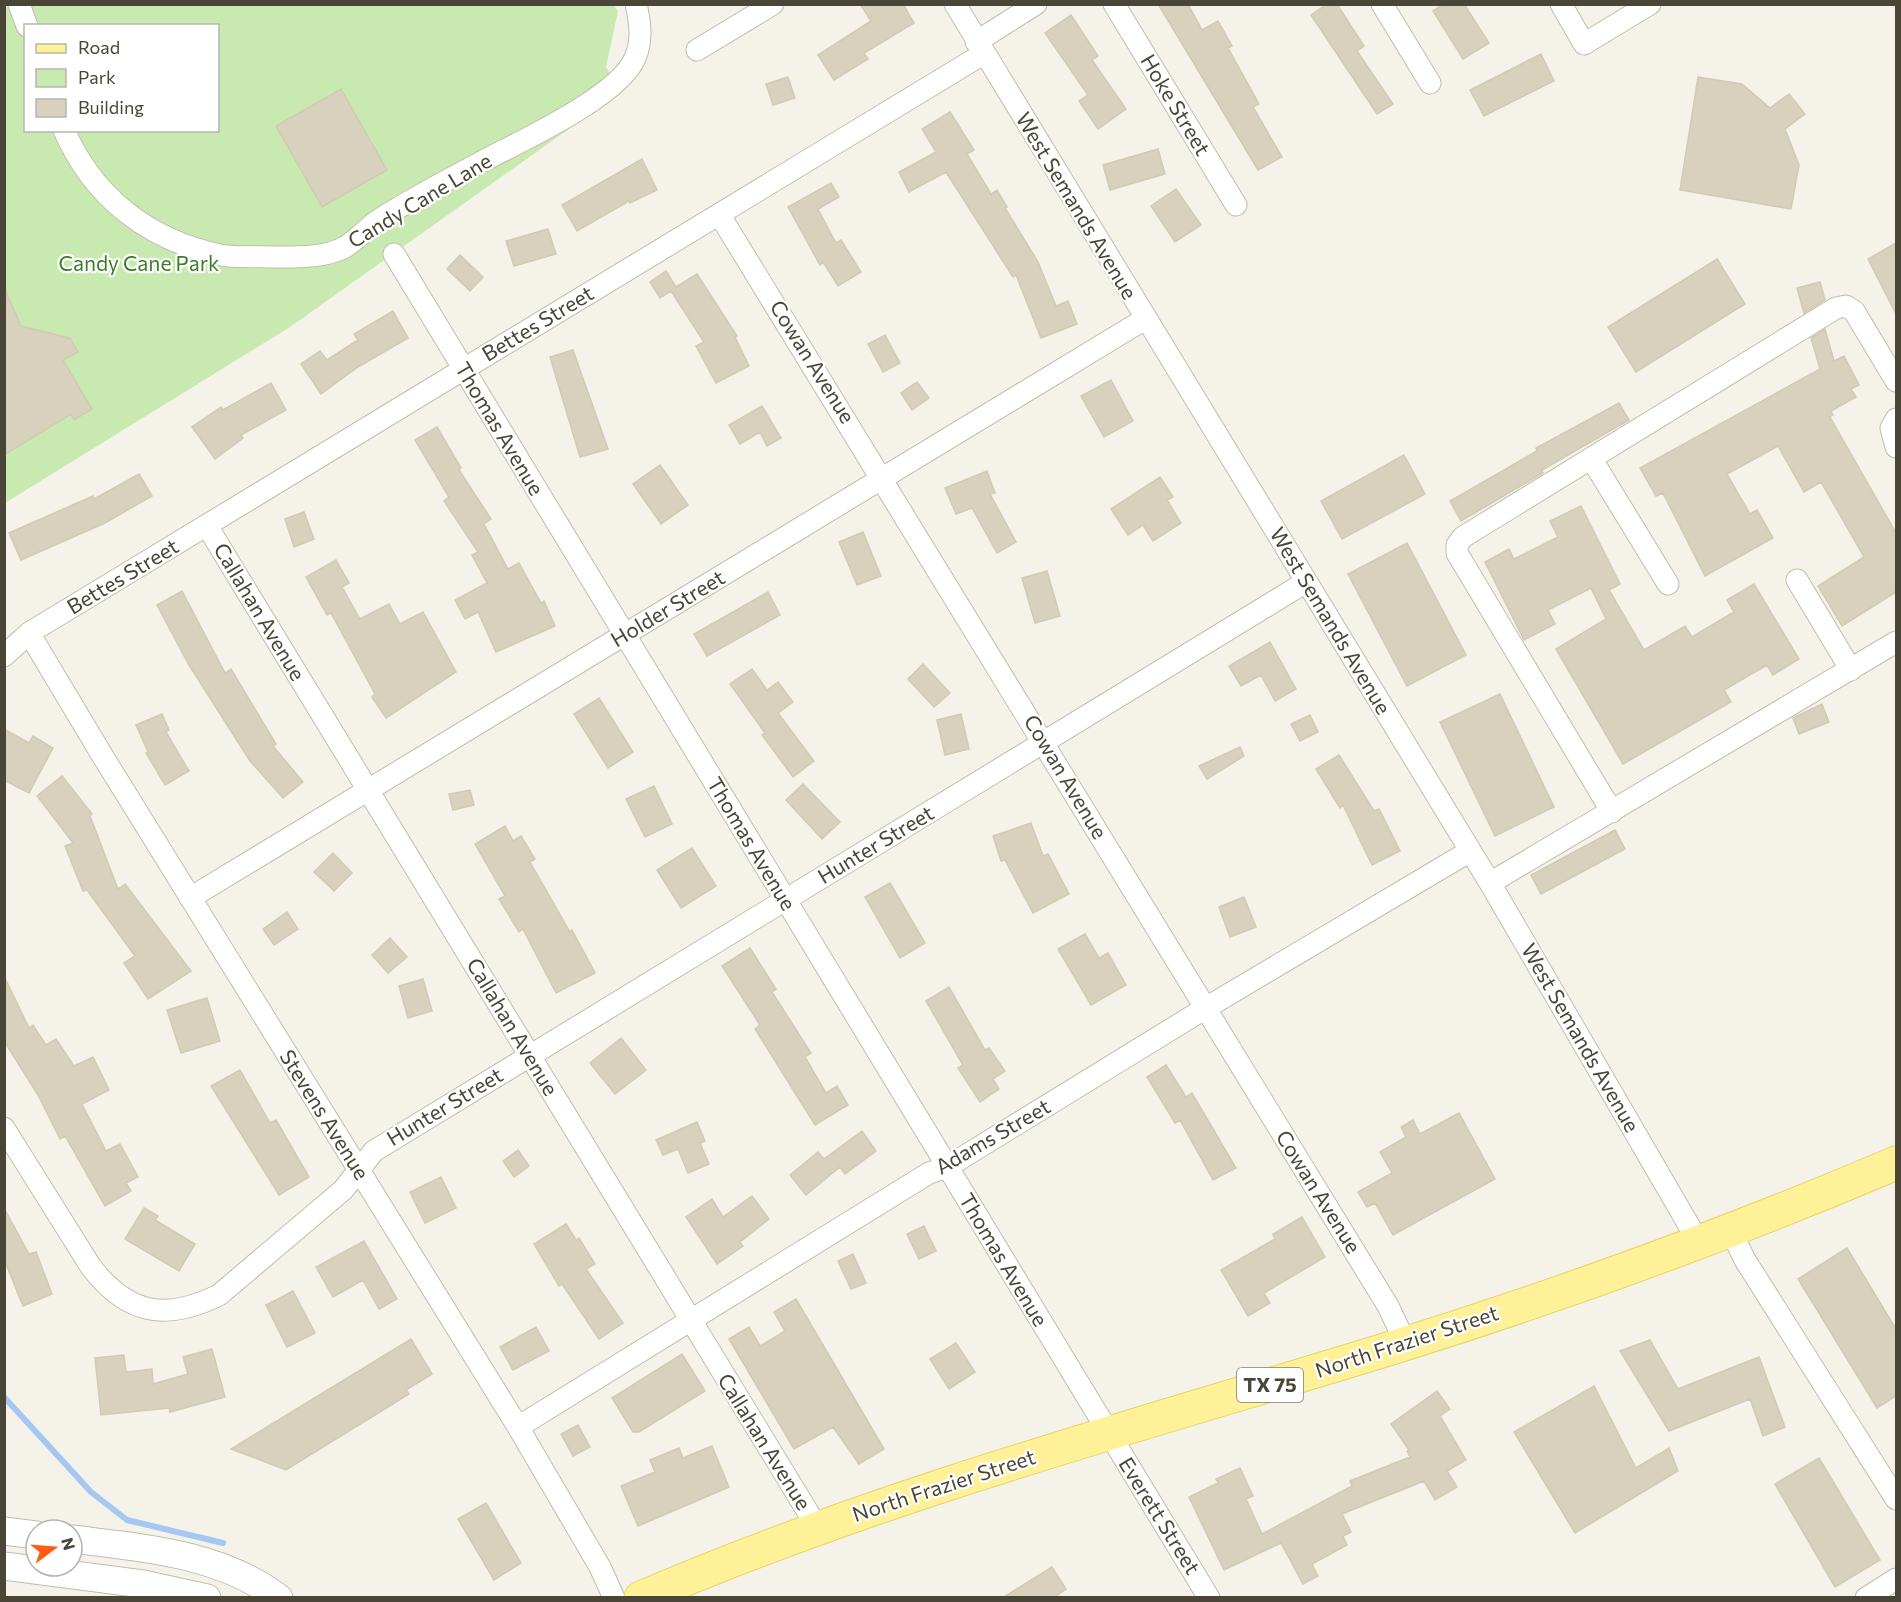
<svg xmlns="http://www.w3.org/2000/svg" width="1901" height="1602" viewBox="0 0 1901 1602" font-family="Commissioner,sans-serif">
	<rect width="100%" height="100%" fill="#f5f3e9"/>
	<path fill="#c8eab1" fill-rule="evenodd" d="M5 5H614L618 11 606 67 621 92 290 327 5 503ZM26 26H218V130H26Z"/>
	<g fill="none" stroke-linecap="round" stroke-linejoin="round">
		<path stroke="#a5c7f2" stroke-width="6" d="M4 1397 91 1492 127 1520 223 1543"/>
	</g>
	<path fill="#d7d1be" stroke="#d2cab1" stroke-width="1.5" d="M860 4H903L914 23 864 53 868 59 834 80 818 55 871 21Z
		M1158 4H1188L1202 30 1218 21 1232 46 1228 48 1259 104 1253 107 1282 157 1258 170Z
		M1327 4H1337L1364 46 1357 51 1393 104 1377 114 1311 15Z
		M1444 4H1464L1489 43 1463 59 1433 11Z
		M1071 15 1098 56 1092 60 1126 109 1098 129 1079 101 1088 95 1045 33Z
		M1541 54 1554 81 1484 116 1470 90Z
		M788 77 795 98 773 105 766 84Z
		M1698 77 1742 84 1770 108 1789 94 1805 114 1785 129 1799 165 1791 209 1680 190Z
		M341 89 387 170 322 207 276 126Z
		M950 112 974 150 967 154 991 194 997 190 1007 207 1005 208 1038 262 1056 306 1068 301 1077 324 1041 338 1016 275 1013 277 946 172 909 192 899 172 936 152 922 129Z
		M1158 149 1165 174 1110 190 1103 165Z
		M642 159 657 190 630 203 629 201 577 231 562 205Z
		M831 183 839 197 818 209 836 243 841 240 861 272 838 286 823 262 820 265 788 207Z
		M1176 189 1201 225 1175 242 1151 206Z
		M548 229 556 254 514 266 506 241Z
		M1896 243V314L1868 259Z
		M460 255 483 277 470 291 447 269Z
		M1717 259 1745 304 1636 372 1608 327Z
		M666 271 676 287 697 274 737 336 735 337 749 366 716 383 696 346 704 342 671 291 660 298 650 282Z
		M1820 282 1825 300 1804 313 1797 288Z
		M4 287 21 326 70 338 78 352 63 360 92 409 74 420 71 414 4 455Z
		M393 311 408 338 358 367 321 394 301 364 320 351 327 360 358 340 354 334Z
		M1825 329 1834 361 1844 356 1859 385 1851 389 1856 397 1831 411 1833 415 1830 417 1896 533V592L1842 626 1818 586 1864 557 1821 482 1804 492 1778 446 1727 474 1750 514 1757 510 1773 538 1705 576 1663 493 1656 496 1640 468 1820 369 1811 338Z
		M885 335 900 363 883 372 868 344Z
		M573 350 608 449 580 457 550 357Z
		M1111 380 1133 421 1104 437 1081 396Z
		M917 382 929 398 912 410 901 393Z
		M271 383 286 410 241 435 243 438 215 459 192 427 221 407 223 410Z
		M1619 403 1629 420 1542 470 1543 473 1461 521 1450 501 1537 451 1536 448Z
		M762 406 781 438 767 446 760 432 740 444 729 425Z
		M437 427 461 468 459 470 491 519 484 524 508 569 519 563 541 603 544 601 555 626 496 652 478 612 465 619 455 600 487 583 472 555 478 552 444 501 449 497 415 440Z
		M1404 455 1425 494 1342 539 1321 501Z
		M660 465 688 505 661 524 633 484Z
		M987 471 995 493 990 494 1016 542 997 553 972 508 956 514 945 488Z
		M139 474 152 496 105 523 21 560 9 533 93 496 94 499Z
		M1160 477 1173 497 1167 500 1181 523 1153 541 1143 525 1128 535 1111 509Z
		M1581 506 1620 584 1609 590 1644 650 1685 626 1692 637 1734 612 1727 600 1754 584 1799 659 1773 675 1767 665 1724 690 1731 702 1623 764 1556 649 1606 619 1591 588 1548 610 1555 624 1524 640 1485 562 1509 549 1514 559 1558 537 1550 521Z
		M304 512 314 539 294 547 285 519Z
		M863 532 881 576 857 585 839 542Z
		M1407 543 1466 655 1407 686 1348 574Z
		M336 560 349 583 342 587 360 619 389 604 400 624 423 612 456 672 386 718 372 697 375 694 331 613 327 615 306 577Z
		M1047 571 1060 616 1035 623 1022 578Z
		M182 591 225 673 231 669 276 744 273 746 303 782 283 798 250 761 189 665 157 605Z
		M768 592 780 615 707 656 694 634Z
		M1270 642 1296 689 1275 701 1261 675 1241 686 1229 666Z
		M923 664 950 693 934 707 908 679Z
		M752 669 767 690 778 682 793 702 778 713 814 761 793 777 762 735 765 733 730 684Z
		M1500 694 1554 807 1495 836 1440 722Z
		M599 698 633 752 608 768 574 714Z
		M1822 704 1829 722 1799 734 1793 718Z
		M162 714 169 730 166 732 189 771 165 785 146 753 148 752 136 725Z
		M961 714 969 749 945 755 937 720Z
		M1310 715 1318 732 1300 741 1291 724Z
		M4 729 29 743 33 736 53 748 29 793 4 780Z
		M1240 747 1244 756 1207 779 1199 766Z
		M1339 755 1374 811 1379 809 1400 851 1372 865 1343 805 1340 808 1316 769Z
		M62 776 92 814 90 816 118 889 125 884 191 971 148 999 124 963 135 956 87 890 83 891 65 846 73 843 37 796Z
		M803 784 840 822 822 839 786 800Z
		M654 786 672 824 645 837 626 799Z
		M470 790 474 805 453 810 449 794Z
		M1031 823 1043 856 1048 854 1069 894 1033 913 1005 860 1001 861 993 836Z
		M505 826 513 841 521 836 535 859 530 862 570 932 572 930 595 973 556 993 523 929 519 932 499 899 505 896 475 844Z
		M1615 830 1625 849 1541 894 1531 875Z
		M692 848 716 886 681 908 657 870Z
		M333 853 352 873 334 891 314 872Z
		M890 883 925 943 900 958 865 897Z
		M1244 897 1256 927 1230 937 1219 907Z
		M287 912 298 929 274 945 263 929Z
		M1085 934 1099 958 1108 953 1126 985 1091 1005 1058 949Z
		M390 938 407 957 388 973 372 955Z
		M750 948 776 989 772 992 811 1053 805 1057 826 1093 837 1086 848 1105 815 1125 755 1029 760 1025 722 966Z
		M4 976 29 1028 33 1025 46 1045 56 1039 74 1066 93 1057 109 1090 82 1104 106 1151 120 1144 138 1177 126 1183 131 1191 105 1206 65 1136 60 1139 38 1095 4 1041Z
		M423 979 432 1011 408 1018 399 986Z
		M949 987 985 1050 989 1048 1005 1071 993 1079 999 1089 980 1102 958 1068 963 1065 926 1001Z
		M207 998 220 1041 181 1053 167 1010Z
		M621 1038 646 1070 615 1094 590 1063Z
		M1166 1065 1186 1097 1192 1093 1236 1168 1213 1180 1180 1120 1175 1123 1147 1077Z
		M240 1070 270 1123 276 1120 309 1177 279 1195 211 1086Z
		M1459 1113 1495 1179 1393 1235 1375 1203 1367 1207 1358 1192 1392 1173 1380 1152 1406 1137 1401 1127 1413 1120 1420 1134Z
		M697 1122 705 1141 700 1143 709 1164 688 1173 678 1149 663 1155 656 1140Z
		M862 1131 876 1151 845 1174 840 1167 806 1195 790 1175 818 1152 824 1159Z
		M518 1150 529 1166 514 1177 503 1161Z
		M441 1177 456 1208 425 1223 410 1192Z
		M752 1196 769 1219 740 1242 743 1246 717 1264 686 1217 712 1199 723 1217Z
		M4 1208 29 1254 36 1252 52 1294 23 1306 4 1259Z
		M144 1208 158 1216 155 1220 195 1244 179 1271 125 1239Z
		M1302 1217 1325 1257 1264 1293 1270 1303 1248 1316 1221 1270 1275 1239 1273 1234Z
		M566 1224 576 1240 579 1238 595 1264 586 1269 623 1323 599 1339 562 1284 559 1286 534 1244Z
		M924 1226 936 1251 919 1259 907 1234Z
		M364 1241 397 1299 379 1309 363 1280 333 1297 316 1267Z
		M1847 1248 1896 1329V1396L1877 1408 1798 1279Z
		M853 1254 866 1283 851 1289 838 1261Z
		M293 1291 315 1333 287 1347 266 1305Z
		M796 1299 884 1449 859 1464 833 1427 794 1449 729 1339 749 1327 760 1346 785 1331 774 1312Z
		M536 1327 549 1351 513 1370 500 1347Z
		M411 1339 432 1374 406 1390 409 1394 286 1470 231 1449Z
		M1650 1340 1678 1389 1759 1357 1785 1427 1763 1436 1750 1399 1669 1431 1620 1351Z
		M956 1343 975 1372 949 1389 930 1359Z
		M212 1349 225 1397 170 1412 169 1408 101 1415 95 1358 124 1355 126 1372 152 1369 153 1384 188 1374 183 1357Z
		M682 1354 705 1391 639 1432H633L612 1398Z
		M1594 1386 1636 1468 1669 1448 1678 1471 1575 1533 1514 1432Z
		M1437 1391 1450 1409 1440 1416 1466 1460 1447 1471 1457 1487 1435 1500 1424 1481 1342 1514 1351 1532 1343 1536 1347 1545 1312 1564 1318 1576 1303 1584 1281 1543 1224 1570 1189 1497 1218 1483 1216 1479 1240 1468 1253 1496 1246 1499 1262 1534 1352 1486 1350 1481 1410 1457 1407 1451 1409 1450 1391 1424Z
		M578 1425 590 1447 573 1456 561 1434Z
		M712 1446 729 1487 638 1526 621 1486 655 1472 650 1460 679 1448 683 1458Z
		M1819 1458 1880 1560 1835 1587 1775 1484Z
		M486 1503 521 1563 494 1580 458 1519Z
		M1052 1567 1066 1589 1053 1598H1002Z"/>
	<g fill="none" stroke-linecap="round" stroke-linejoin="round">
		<g stroke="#c1bdab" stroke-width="23">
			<path id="minor" d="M19 4 27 26
				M955 4 1490 883 1698 1241
				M1114 4 1236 205
				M1382 4 1430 83
				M1561 4 1584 44 1650 4
				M976 42 1036 4
				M697 50 773 4
				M64 130C93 197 148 240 220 255 236 258 257 256 274 257 296 257 325 258 345 247 357 240 366 229 377 221 412 198 450 179 487 159 525 139 619 96 635 58 643 40 640 22 636 4
				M719 214 1388 1306 1406 1344
				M394 254 1209 1598
				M1896 419 1891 428 1896 447
				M1591 458 1668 584
				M207 526 817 1527
				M1797 580 1851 670
				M29 633 102 755 518 1427 600 1567 614 1598
				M4 656 29 633 983 54
				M1612 812 1457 553V545L1463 537 1836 308 1846 306 1854 311 1896 381
				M1490 883 1896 642
				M190 898 1145 319
				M4 1128 91 1267C128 1315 166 1321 219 1295L343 1190 374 1151 1306 582
				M1730 1229 1745 1260 1896 1499
				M518 1427 929 1173 947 1167 1204 1009 1470 851
				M1866 1598 1896 1579"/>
		</g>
		<g stroke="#c1bdab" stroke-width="29">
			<path id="tertiary" d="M4 1531 36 1535
				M72 1539C143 1548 220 1553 279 1598
				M4 1566 143 1584 207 1598"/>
		</g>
		<g stroke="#e7d365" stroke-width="35">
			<path id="primary" d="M641 1598C887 1492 1146 1424 1401 1345 1567 1293 1736 1231 1896 1163"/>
		</g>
		<use href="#minor" stroke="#fff" stroke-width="21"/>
		<use href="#tertiary" stroke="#fff" stroke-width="27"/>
		<use href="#primary" stroke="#fff198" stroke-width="33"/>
	</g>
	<g text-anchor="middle" stroke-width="4.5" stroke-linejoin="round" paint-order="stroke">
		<rect fill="#fff" stroke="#807d73" stroke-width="1.5" x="1237" y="1368" width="66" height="34" rx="4.5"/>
		<g font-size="20" font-weight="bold" fill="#494537">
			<text x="1270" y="1392">TX 75</text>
		</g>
		<g font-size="21" fill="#494537" stroke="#fff">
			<text transform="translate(1175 105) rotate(59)" y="7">Hoke Street</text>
			<text transform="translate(420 201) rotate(-31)" y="7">Candy Cane Lane</text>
			<text transform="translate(1076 206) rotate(59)" y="7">West Semands Avenue</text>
			<text transform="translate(538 324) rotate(-31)" y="7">Bettes Street</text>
			<text transform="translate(812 362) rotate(58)" y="7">Cowan Avenue</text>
			<text transform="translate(499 429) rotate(59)" y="7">Thomas Avenue</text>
			<text transform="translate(123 577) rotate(-31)" y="7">Bettes Street</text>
			<text transform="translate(668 609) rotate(-31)" y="7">Holder Street</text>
			<text transform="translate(259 612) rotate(59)" y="7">Callahan Avenue</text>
			<text transform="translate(1330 621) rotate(59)" y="7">West Semands Avenue</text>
			<text transform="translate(1065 777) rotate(59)" y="7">Cowan Avenue</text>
			<text transform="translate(751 844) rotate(59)" y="7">Thomas Avenue</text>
			<text transform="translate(876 845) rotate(-31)" y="7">Hunter Street</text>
			<text transform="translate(512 1027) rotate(59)" y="7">Callahan Avenue</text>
			<text transform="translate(1580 1038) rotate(60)" y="7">West Semands Avenue</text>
			<text transform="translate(445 1107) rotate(-31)" y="7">Hunter Street</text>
			<text transform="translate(324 1115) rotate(58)" y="7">Stevens Avenue</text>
			<text transform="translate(993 1137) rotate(-30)" y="7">Adams Street</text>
			<text transform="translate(1318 1192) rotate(58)" y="7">Cowan Avenue</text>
			<text transform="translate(1003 1260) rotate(59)" y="7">Thomas Avenue</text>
			<text transform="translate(1407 1342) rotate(-18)" y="7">North Frazier Street</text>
			<text transform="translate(764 1442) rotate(58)" y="7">Callahan Avenue</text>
			<text transform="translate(944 1486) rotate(-18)" y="7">North Frazier Street</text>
			<text transform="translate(1159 1516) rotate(58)" y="7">Everett Street</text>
		</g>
		<g font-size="21" fill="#3c7d28" stroke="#fff">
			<text x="139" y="271">Candy Cane Park</text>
		</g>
	</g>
	<rect width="1901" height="1602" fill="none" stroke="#494537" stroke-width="12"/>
	<rect x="24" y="24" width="195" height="108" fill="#ffffff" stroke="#b6b5af" stroke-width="1.5"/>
	<rect x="36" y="44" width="30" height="9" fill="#fff198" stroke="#b6b5af" stroke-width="1.5"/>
	<text x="78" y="54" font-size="18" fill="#494537">Road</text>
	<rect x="36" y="69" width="30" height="18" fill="#c8eab1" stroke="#b6b5af" stroke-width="1.5"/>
	<text x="78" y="84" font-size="18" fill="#494537">Park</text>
	<rect x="36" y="99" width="30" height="18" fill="#d7d1be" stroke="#b6b5af" stroke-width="1.5"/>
	<text x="78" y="114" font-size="18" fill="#494537">Building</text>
	<g transform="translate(54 1548) rotate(74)"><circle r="28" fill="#ffffff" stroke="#b6b5af" stroke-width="1.5"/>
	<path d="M0-4.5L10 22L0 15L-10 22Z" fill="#fe5c17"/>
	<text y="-9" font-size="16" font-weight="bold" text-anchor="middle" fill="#494537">N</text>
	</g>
</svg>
